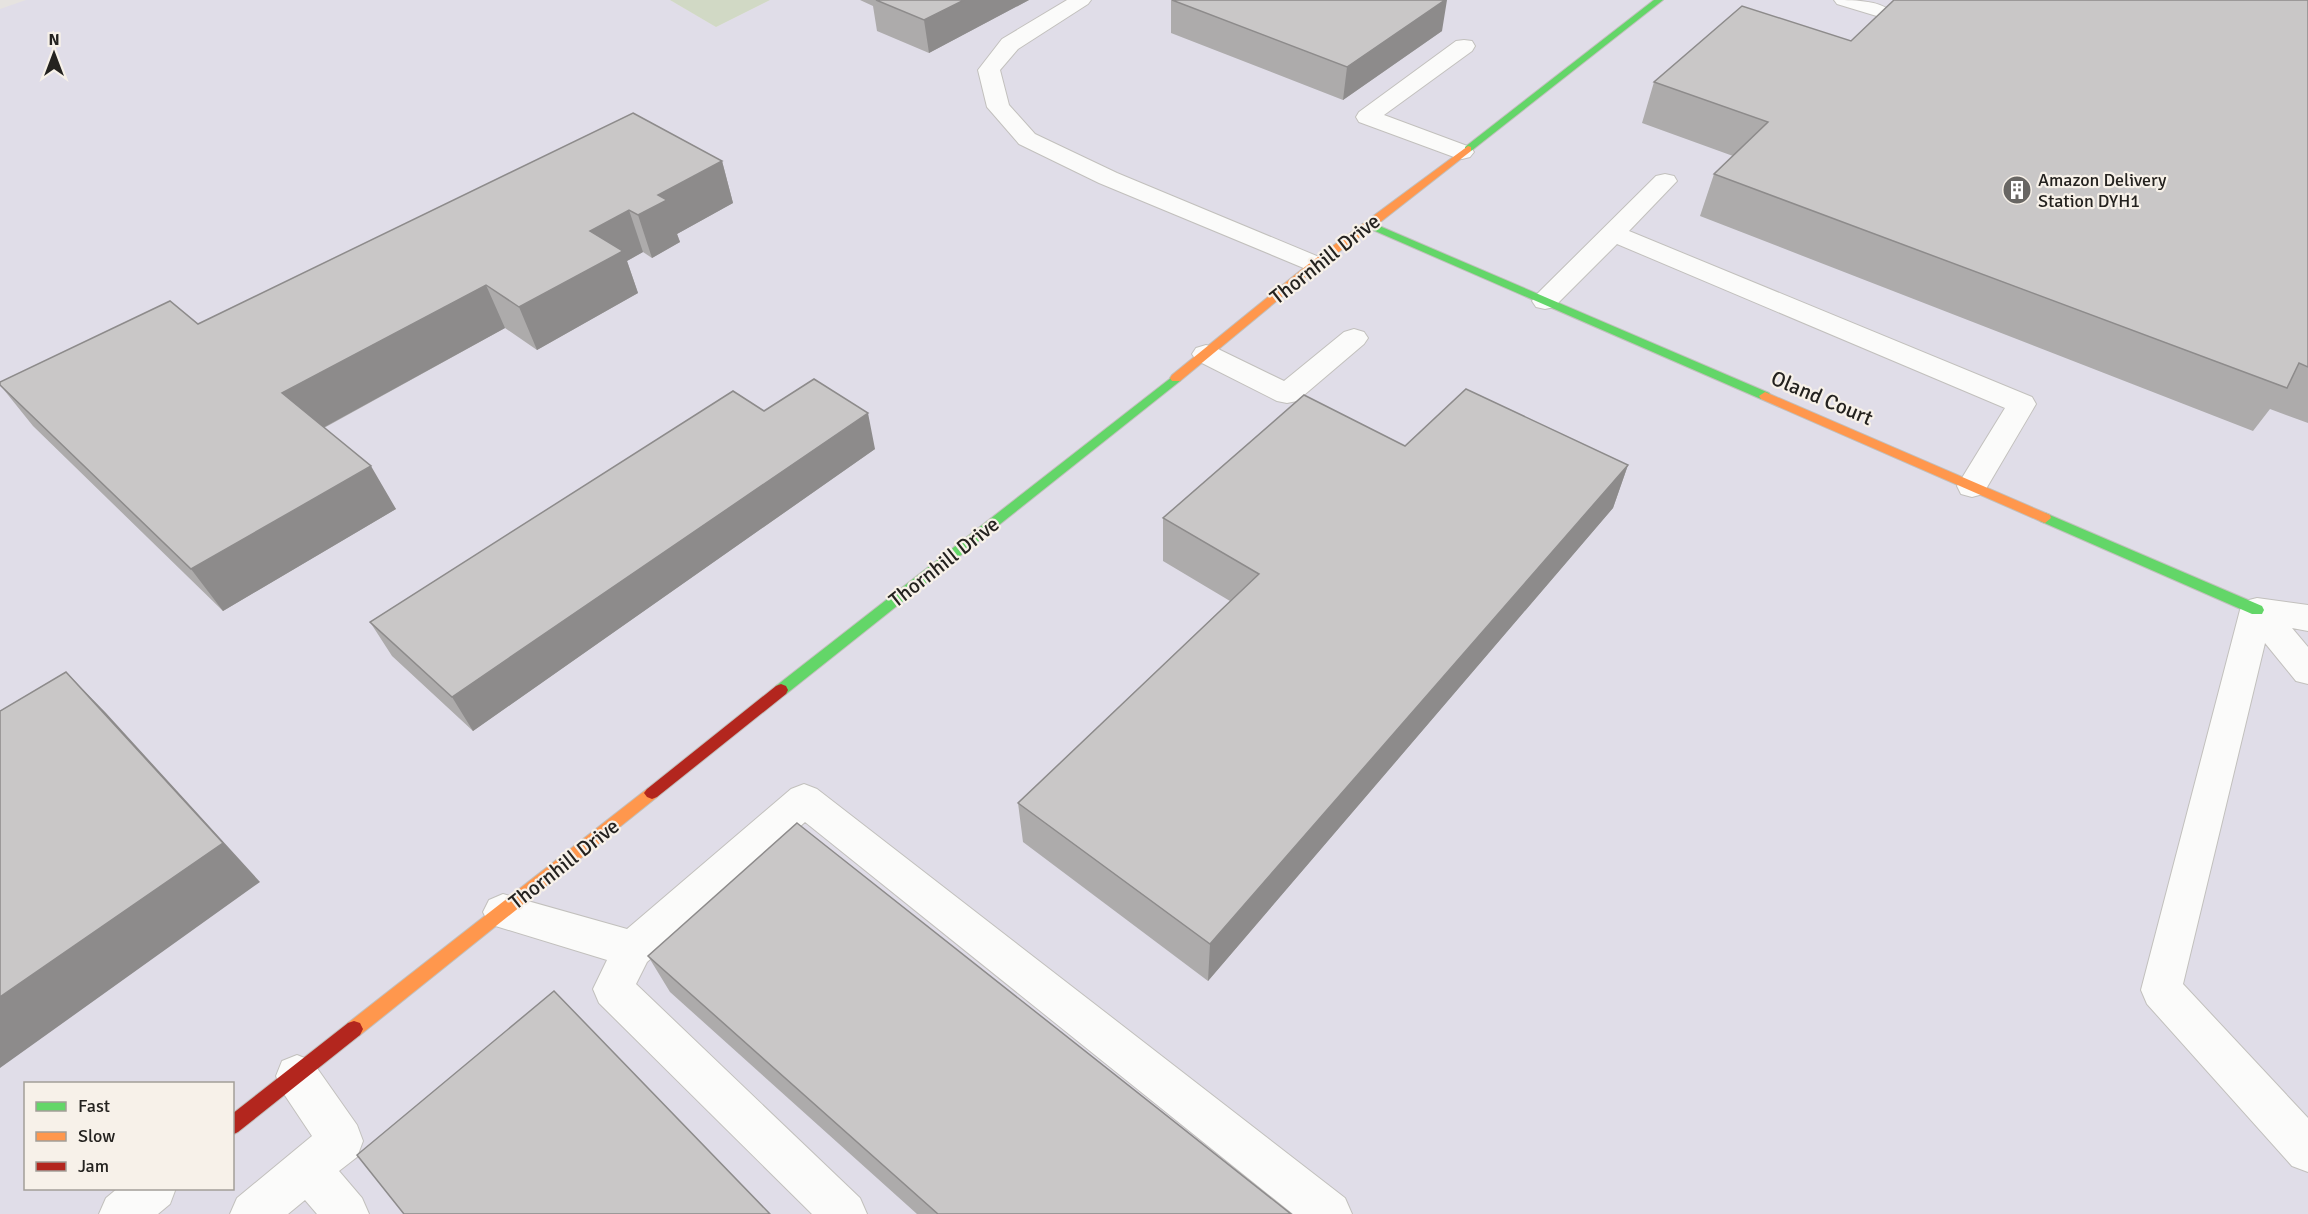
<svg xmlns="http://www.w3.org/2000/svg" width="2308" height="1214" viewBox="0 0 2308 1214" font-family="Signika,sans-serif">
	<rect width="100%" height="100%" fill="#e6e3e0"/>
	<path fill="#e0dde8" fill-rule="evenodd" d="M26 0H670L716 27 770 0H2308V1214H0V9ZM26 1084H232V1188H26Z"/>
	<path fill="#d1d9c5" d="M670 0H770L716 27Z"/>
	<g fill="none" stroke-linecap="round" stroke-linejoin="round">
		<g stroke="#c2c0bd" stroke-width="2">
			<path id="lane" d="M1067 0H1091L1088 4 1018 49 1000 70 1009 105 1035 134 1117 173 1324 259 1328 264 1324 269 1315 272 1306 269 1099 183 1019 144 987 107 978 70 1002 39Z
				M1834 0C1850 0 1880 0 1890 11L1887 15 1880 17 1837 4Z
				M1464 40 1472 41 1475 46 1472 51 1384 115 1470 147 1474 152 1470 157 1462 159 1454 157 1359 122 1356 117 1359 112 1456 41Z
				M1665 174 1674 176 1677 181 1629 231 2032 397 2036 404 1983 494 1972 497 1961 494 1957 486 2005 408 1617 244 1554 307 1545 309 1536 307 1532 301 1536 295 1656 176Z
				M1354 329 1364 332 1368 338 1364 344 1297 401 1287 403 1277 401 1196 360 1192 354 1196 348 1206 345 1216 348 1284 381 1344 332Z
				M2257 598 2308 605V631L2292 628 2308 647V684L2296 681 2265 643 2183 984 2308 1118V1172L2292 1166 2147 1004 2141 990 2240 610 2245 601Z
				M804 784 817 789 1345 1198 1352 1214H1293L805 822 647 962 636 984 860 1198 867 1214H812L599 1003 593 989 607 960 489 924 483 912 489 900 503 894 627 929 791 789Z
				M297 1055 312 1061 357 1125 363 1141 357 1157 339 1171 362 1198 369 1214H317L305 1200 288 1214H230L237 1198 312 1136 282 1091 276 1076 282 1061Z"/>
		</g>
		<g stroke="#c2c0bd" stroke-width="2">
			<path id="street" d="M118 1188H176L170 1204 158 1214H99L106 1198Z"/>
		</g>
		<g stroke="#c2c0bd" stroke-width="2">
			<path id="fast" d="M1654 0H1663L1471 151H1465V147Z
				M1370 222 1769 393 1771 396 1769 399H1761L1366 227 1365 225Z
				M1176 374 1180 375 1182 378 1180 381 786 694H776L774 690 776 686Z
				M2045 513 2262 606 2264 610 2262 614H2252L2040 521 2039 518Z"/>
		</g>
		<g stroke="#c2c0bd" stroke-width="2">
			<path id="slow" d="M1468 146 1471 147V151L1374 227 1319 266 1180 381H1172L1170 378 1172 375 1311 262Z
				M1765 392 2050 515 2051 518 2045 523 2040 521 1761 399 1759 396Z
				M652 787 657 789 660 793 657 797 360 1035 354 1037 348 1035 345 1029 348 1023 647 789Z"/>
		</g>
		<g stroke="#c2c0bd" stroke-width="2">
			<path id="jam" d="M781 684 786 686 788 690 786 694 657 797 652 799 647 797 644 793 647 789 776 686Z
				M354 1021 360 1023 363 1029 360 1035 238 1132 232 1135V1114L348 1023Z"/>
		</g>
		<use href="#lane" fill="#fbfbfa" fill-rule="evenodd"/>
		<use href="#street" fill="#fbfbfa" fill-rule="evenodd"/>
		<use href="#fast" fill="#63d668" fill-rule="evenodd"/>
		<use href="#slow" fill="#ff974d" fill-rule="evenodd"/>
		<use href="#jam" fill="#b3261e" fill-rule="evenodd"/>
	</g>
	<path fill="#adabab" d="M860 0H1029L929 53 877 31 873 6Z
		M1171 0 1442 31 1343 100 1171 33Z
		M2308 0V423L2270 409 2253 431 1700 216 1714 174 1733 156 1642 123 1654 82 1851 41Z
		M722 161 733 203 677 234 680 242 652 258 643 252 627 261 638 293 537 350 505 328 324 428 396 509 223 611 33 426 0 385Z
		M764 411 875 449 473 731 392 656 370 622Z
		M1405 446 1628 465 1613 508 1208 981 1023 842 1018 803 1230 601 1163 561V518Z
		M648 956 1291 1214H917L670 992Z"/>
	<path fill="#8d8b8b" d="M964 0H1029L929 53 924 20Z
		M1445 0H1447L1442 31 1343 100 1347 67Z
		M722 161 733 203 677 234 680 242 652 258 638 215 658 195Z
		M629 210 643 252 627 261 638 293 537 350 519 307 590 231Z
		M486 285 505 328 308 436 282 393Z
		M868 413 875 449 473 731 452 697Z
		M1628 465 1613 508 1208 981 1210 944Z
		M371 466 396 509 223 611 191 569Z
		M66 672 106 713 260 882 0 1068V997Z"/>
	<path fill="#c9c7c7" stroke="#8d8b8b" stroke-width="1.5" d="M876 0H964L924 20Z
		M1172 0H1445L1347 67Z
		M1894 0H2308V367L2299 363 2287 388 1714 174 1768 122 1654 82 1742 6 1851 41Z
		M633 113 722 161 658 195 667 200 638 215 629 210 590 231 623 251 519 307 486 285 282 393 371 466 191 569 0 385V382L170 301 198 324Z
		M814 379 868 413 452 697 370 622 733 391 764 411Z
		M1466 389 1628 465 1210 944 1018 803 1259 574 1163 518 1304 395 1405 446Z
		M66 672 223 843 0 997V711Z
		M797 823 1291 1214H938L648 956Z
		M554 991 770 1214H404L357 1155Z"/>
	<defs>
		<g id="building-disc" transform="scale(1.5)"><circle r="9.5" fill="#686663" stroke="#f7f1e9"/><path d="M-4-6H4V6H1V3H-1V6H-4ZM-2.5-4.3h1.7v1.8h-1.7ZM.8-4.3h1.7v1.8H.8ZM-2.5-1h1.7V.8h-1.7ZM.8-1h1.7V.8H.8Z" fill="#fff"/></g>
	</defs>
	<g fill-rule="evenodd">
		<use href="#building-disc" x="2017" y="190"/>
	</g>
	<g text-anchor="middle" stroke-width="4.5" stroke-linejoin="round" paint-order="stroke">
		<g font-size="18" fill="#24221f" stroke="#f7f1e9" text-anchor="start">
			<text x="2038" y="186">Amazon Delivery<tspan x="2038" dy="21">Station DYH1</tspan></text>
		</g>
		<g font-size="21" fill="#24221f" stroke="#f7f1e9">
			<text transform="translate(1325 259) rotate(-38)" y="7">Thornhill Drive</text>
			<text transform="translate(1822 398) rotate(23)" y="7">Oland Court</text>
			<text transform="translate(944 562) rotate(-38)" y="7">Thornhill Drive</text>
			<text transform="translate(564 864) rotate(-38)" y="7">Thornhill Drive</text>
		</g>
	</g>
	<rect x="24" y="1082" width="210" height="108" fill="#f7f1e9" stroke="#a39e98" stroke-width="1.5"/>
	<rect x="36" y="1102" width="30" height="9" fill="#63d668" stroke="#a39e98" stroke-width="1.5"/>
	<text x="78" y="1112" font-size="18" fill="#24221f">Fast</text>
	<rect x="36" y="1132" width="30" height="9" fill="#ff974d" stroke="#a39e98" stroke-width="1.5"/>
	<text x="78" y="1142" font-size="18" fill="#24221f">Slow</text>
	<rect x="36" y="1162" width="30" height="9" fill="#b3261e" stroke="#a39e98" stroke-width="1.5"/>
	<text x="78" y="1172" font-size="18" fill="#24221f">Jam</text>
	<g transform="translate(54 54)" stroke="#f7f1e9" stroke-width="4.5" paint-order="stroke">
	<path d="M0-4.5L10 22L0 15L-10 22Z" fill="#24221f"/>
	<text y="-9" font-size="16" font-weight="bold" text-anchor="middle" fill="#24221f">N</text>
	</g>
</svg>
